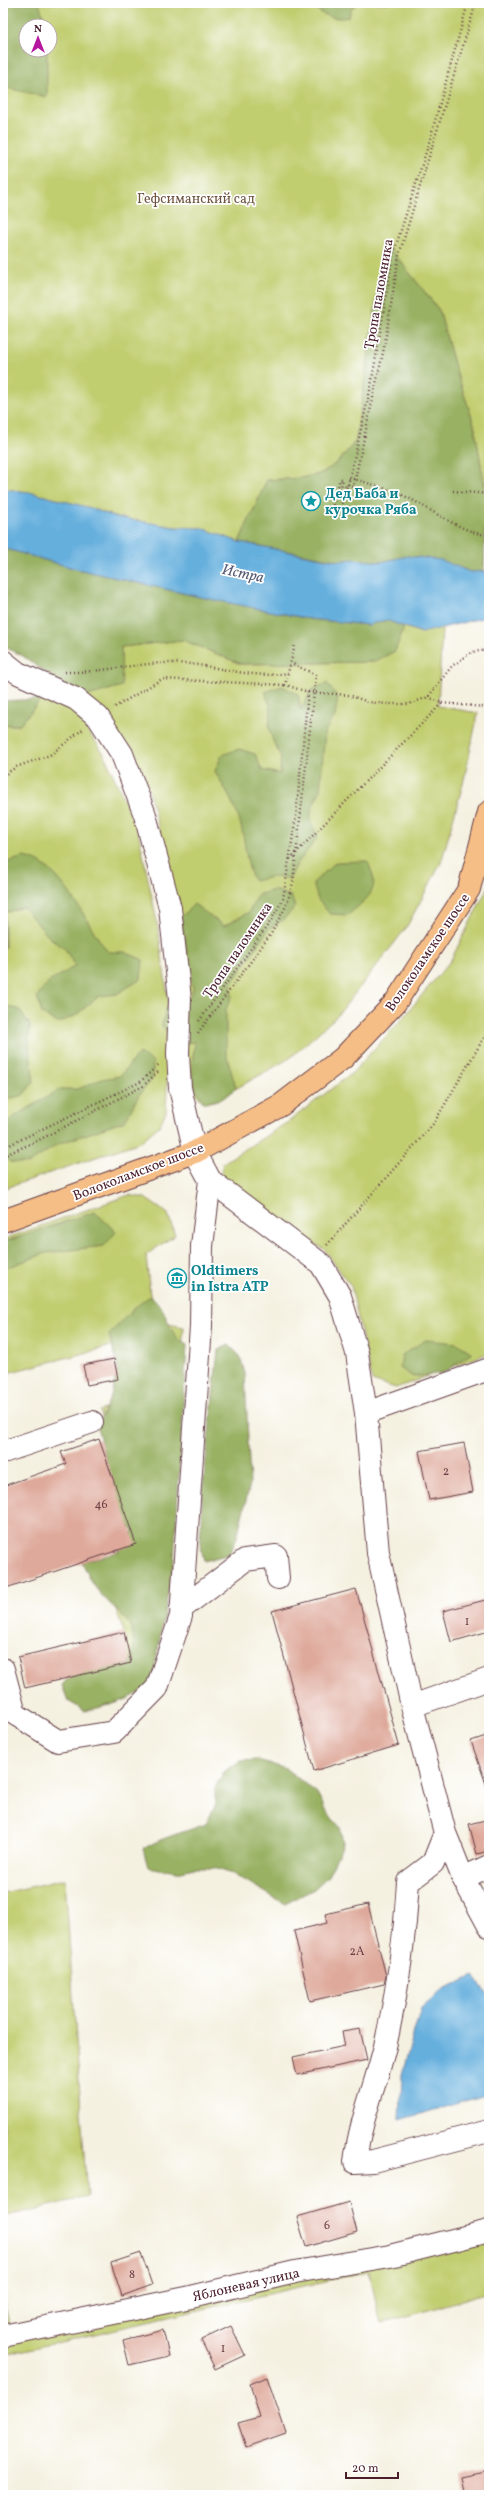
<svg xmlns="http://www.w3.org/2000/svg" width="492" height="2498" viewBox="0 0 492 2498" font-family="Vollkorn,serif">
	<rect width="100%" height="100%" fill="#fff"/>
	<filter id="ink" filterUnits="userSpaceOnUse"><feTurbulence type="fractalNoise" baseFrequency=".025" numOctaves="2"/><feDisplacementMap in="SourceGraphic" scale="8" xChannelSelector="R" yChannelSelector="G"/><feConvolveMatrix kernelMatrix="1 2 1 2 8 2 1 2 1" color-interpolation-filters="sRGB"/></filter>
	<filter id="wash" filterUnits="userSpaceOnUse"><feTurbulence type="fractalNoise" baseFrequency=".012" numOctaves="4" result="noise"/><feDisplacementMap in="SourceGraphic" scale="16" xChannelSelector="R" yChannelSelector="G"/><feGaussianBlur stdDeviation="0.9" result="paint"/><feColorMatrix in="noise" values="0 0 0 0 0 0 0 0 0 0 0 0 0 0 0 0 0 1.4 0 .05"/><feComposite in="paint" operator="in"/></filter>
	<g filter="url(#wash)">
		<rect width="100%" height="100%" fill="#f5f1e1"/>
		<path fill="#c1ce70" stroke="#86764e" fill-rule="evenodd" d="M3 3H489V347L486 494 474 424 454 364 439 310 385 242 356 440C326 481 314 477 267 480L239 542 202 528 175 527 115 517 91 508 29 492 3 489ZM26 26H50V50H26Z
			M404 627 422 633 442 627 438 706 478 713 464 780 441 863 406 928 338 1015 290 1058 223 1096 203 1102 190 1088 169 867 148 788 130 750 81 698 121 647 183 640 241 664 373 662 395 651Z
			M41 699 70 707 103 752 138 831 157 922 170 1012 166 1112 159 1126 140 1142 3 1189V725H20Z
			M489 885V1353L396 1388 372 1381 351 1286 324 1249 237 1204 218 1187 223 1163 288 1122 352 1073 402 1019 451 960Z
			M129 1195 145 1198 168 1214 175 1235 146 1255 152 1315 168 1324 184 1327 153 1658 139 1692C113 1705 100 1714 73 1696L68 1677 124 1632 113 1601 143 1546 99 1411 113 1406 124 1343 3 1374V1239Z
			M65 1879 87 2197 3 2217V1893Z
			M489 2238V2292L381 2324 369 2271 3 2355V2342Z
			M3 2300 13 2335 3 2336Z"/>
		<path fill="#98b162" stroke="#716846" d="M3 3H39L46 26H26V50H47V97L3 87Z
			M311 3H358L351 9 349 17C335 20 320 16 311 3Z
			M385 242 439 310 454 364 474 424 486 494 484 571 470 572 441 560 408 556 381 562 352 559 340 561 239 542 267 480C314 477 326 481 356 440Z
			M3 548 73 568 200 597 310 619 368 625 387 620 404 627 395 651 373 662 241 664 183 640 121 647 122 686 81 698 23 656 3 646Z
			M327 683 338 698 335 716 325 731 320 791 312 807 310 820 318 837 297 864 290 878 272 877 254 881C246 864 246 848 242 830 238 810 225 789 215 771L222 755 239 749 255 754 262 770 280 774 281 757 273 741 269 727 271 709 265 692 282 686 298 694 301 710 311 690Z
			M41 699 20 725H3V701Z
			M23 857C61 860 87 927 108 952H125L143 960 141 979 117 994 99 996 75 1016 58 1023 42 1014 37 996 49 982 75 966 65 949 49 937 23 907 5 913V947L3 948V864Z
			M367 861C382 890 370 896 348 915L330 914 318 900 313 883 336 862Z
			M274 890 291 896 295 907 283 920 269 929 231 985 232 996 226 1009V1053L236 1088 222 1099 205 1103C187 1079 191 1070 195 1042L179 1044 162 1026 166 1007 183 1005 193 990 181 917 194 904 224 926 249 912 257 895Z
			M3 1005 20 1010 30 1025 29 1046 34 1082 22 1096 3 1099Z
			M139 1053 153 1062 152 1080 140 1093 125 1121 58 1144 28 1164 10 1162 3 1155V1125L6 1122 60 1089H78L102 1079 120 1076Z
			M95 1212 116 1232 104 1246 46 1253 3 1269V1242Z
			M150 1296C154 1300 160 1305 163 1310 170 1325 172 1337 187 1345L174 1559 152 1684C131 1701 110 1705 85 1711L68 1701 62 1685 75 1671 130 1664C143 1619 118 1617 95 1587 90 1580 86 1570 82 1562 105 1554 124 1558 133 1531L122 1516 97 1427 111 1396 118 1368 109 1335 133 1309Z
			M426 1340 457 1343 472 1353 443 1373 413 1377 400 1368 402 1355Z
			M229 1345 240 1356 245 1373 250 1484 237 1537 229 1554 204 1561 200 1542 203 1487 218 1350Z
			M258 1760 286 1769 317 1793 328 1814 340 1827 343 1844 328 1876 314 1889 285 1904 236 1875 214 1868H194L177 1872 148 1867 143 1849C162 1837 185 1832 206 1824L215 1806V1787L225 1771 240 1761Z"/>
		<path fill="#65afdd" stroke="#586784" d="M3 489 29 492 91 508 115 517 174 527 202 528 239 542 326 559 340 561 352 559 381 562 408 556 441 560 470 572 489 571V616L422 633 386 620 368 625 310 619 200 597 73 568 3 548Z
			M474 1976 489 1997V2094L400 2120 402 2074 421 2008 443 1989Z"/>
		<g id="blocks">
			<path fill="#dea89a" d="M114 1359 118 1379 87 1385 83 1365Z
				M99 1439 136 1544 3 1589V1486L66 1464 61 1452Z
				M464 1443 473 1492 429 1500 419 1451Z
				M356 1589 399 1745 314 1771 272 1611Z
				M489 1599V1631L451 1642 443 1611Z
				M124 1632 131 1663 25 1688 18 1657Z
				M489 1735V1786L487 1787 471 1741Z
				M489 1819V1851L477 1854 469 1824Z
				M368 1904 386 1976 384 1984 310 2001 294 1931 327 1923 325 1914Z
				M360 2029 367 2060 297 2075 293 2057 345 2046 342 2032Z
				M349 2202 357 2232 306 2247 297 2217Z
				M141 2253 152 2285 122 2296 111 2263Z
				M231 2326 245 2355 215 2369 201 2340Z
				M163 2330 169 2356 129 2365 123 2340Z
				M267 2377 286 2433 246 2447 238 2423 260 2417 250 2384Z
				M489 2471V2495H465L461 2477Z"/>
		</g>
	</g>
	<g filter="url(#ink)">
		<use href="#blocks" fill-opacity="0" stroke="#643e46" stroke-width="1"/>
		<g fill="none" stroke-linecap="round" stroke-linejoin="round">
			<g stroke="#643e46" stroke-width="24">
				<path id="minor" d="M3 661 18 673 76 699 98 717 122 754 145 815 170 908 180 999 178 1054 180 1088 195 1152 210 1180 321 1264 340 1296 357 1353 366 1413 378 1553 412 1706 445 1833 463 1878 489 1926
					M366 1413 489 1369
					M3 1452 92 1422
					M181 1609 245 1560 276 1556 278 1578
					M3 1669 15 1714 58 1741 114 1732 157 1688 181 1616 201 1326 202 1246 210 1180
					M412 1706 489 1679
					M445 1833 433 1863 408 1882C405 1936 398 1989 386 2042 377 2082 360 2120 355 2162L373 2161 489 2131
					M463 1878 489 1866
					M3 2336 191 2297 295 2272 390 2256 489 2231"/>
			</g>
			<g stroke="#643e46" stroke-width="24">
				<path id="major" d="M3 1221 195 1152 281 1105 343 1058 395 1003 469 889 489 812"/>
			</g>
			<path stroke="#643e46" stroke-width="2.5" stroke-dasharray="1 3" stroke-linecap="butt" d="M468 3 428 146 393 255 371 386 348 485 339 511 334 510 335 506 333 505 340 479H343L340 491 343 492 346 484 353 486 355 479 384 348 399 255 476 3
				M349 478C366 482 384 488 400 494 424 504 464 535 489 535
				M453 491 489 494
				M65 672C103 673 138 662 176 663 214 664 250 680 288 673
				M308 692 349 695 368 702 387 704H409L428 697 452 666 472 652 489 650
				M442 703 483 707
				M115 707 162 679 285 685
				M3 776 16 767 50 755 83 729
				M290 859 442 703 428 697
				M199 1021 270 922 283 899 296 816 308 692 285 685 295 645
				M198 1033 271 934 287 904 293 882 316 675 291 663
				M3 1148 140 1082 160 1063
				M3 1156 39 1140 143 1086 160 1070
				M327 1245 434 1123 489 1029"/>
			<use href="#minor" stroke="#fff" stroke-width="22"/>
			<use href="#major" stroke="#f6be87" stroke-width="22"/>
		</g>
	</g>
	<defs>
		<g id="sight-ring" transform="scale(1)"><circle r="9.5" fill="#fff" stroke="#0f9aa8" stroke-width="1.5"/><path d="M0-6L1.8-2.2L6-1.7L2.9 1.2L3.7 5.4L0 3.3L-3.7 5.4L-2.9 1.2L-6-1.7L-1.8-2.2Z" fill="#0f9aa8"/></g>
		<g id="museum-ring" transform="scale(1)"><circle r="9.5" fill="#fff" stroke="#0f9aa8" stroke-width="1.5"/><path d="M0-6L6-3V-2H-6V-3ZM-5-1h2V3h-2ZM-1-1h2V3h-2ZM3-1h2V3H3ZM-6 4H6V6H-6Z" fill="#0f9aa8"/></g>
	</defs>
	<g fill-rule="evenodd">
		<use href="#sight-ring" x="311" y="501"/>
		<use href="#museum-ring" x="177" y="1278"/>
	</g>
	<g text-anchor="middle" stroke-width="3.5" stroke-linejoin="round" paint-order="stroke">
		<g font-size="12" fill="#6f4147">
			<text x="446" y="1475">2</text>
			<text x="101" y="1508">46</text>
			<text x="467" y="1625">1</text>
			<text x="357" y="1955">2А</text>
			<text x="327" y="2229">6</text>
			<text x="132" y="2278">8</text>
			<text x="223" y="2352">1</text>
		</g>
		<g font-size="14" fill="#6e5440" stroke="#fff">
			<text x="196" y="203">Гефсиманский сад</text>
		</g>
		<g font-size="14" fill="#4a1f2b" stroke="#fff">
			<text transform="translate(378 294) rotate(-80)" y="5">Тропа паломника</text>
			<text transform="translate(237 950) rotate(-56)" y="5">Тропа паломника</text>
			<text transform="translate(427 952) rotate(-56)" y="5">Волоколамское шоссе</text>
			<text transform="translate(138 1171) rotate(-21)" y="5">Волоколамское шоссе</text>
			<text transform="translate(246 2284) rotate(-13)" y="5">Яблоневая улица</text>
		</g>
		<g font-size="14" font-weight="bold" fill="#0d838f" stroke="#fff" text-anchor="start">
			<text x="325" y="498">Дед Баба и<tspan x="325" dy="16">курочка Ряба</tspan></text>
			<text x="191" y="1275">Oldtimers<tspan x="191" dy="16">in Istra ATP</tspan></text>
		</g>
		<g font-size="15" font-style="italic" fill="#555972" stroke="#fff">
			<text transform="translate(243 573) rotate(12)" y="5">Истра</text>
		</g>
	</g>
	<rect width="492" height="2498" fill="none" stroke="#fff" stroke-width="16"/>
	<g transform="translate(38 38)"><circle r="19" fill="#ffffff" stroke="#b7a5aa"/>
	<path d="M0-3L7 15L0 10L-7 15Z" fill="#b5179e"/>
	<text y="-6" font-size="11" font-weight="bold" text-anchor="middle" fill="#4a1f2b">N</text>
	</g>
	<path d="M346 2472v6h52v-6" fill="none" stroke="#4a1f2b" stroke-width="2"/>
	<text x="352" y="2472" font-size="12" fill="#4a1f2b" stroke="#ffffff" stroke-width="3" paint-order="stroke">20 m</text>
</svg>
